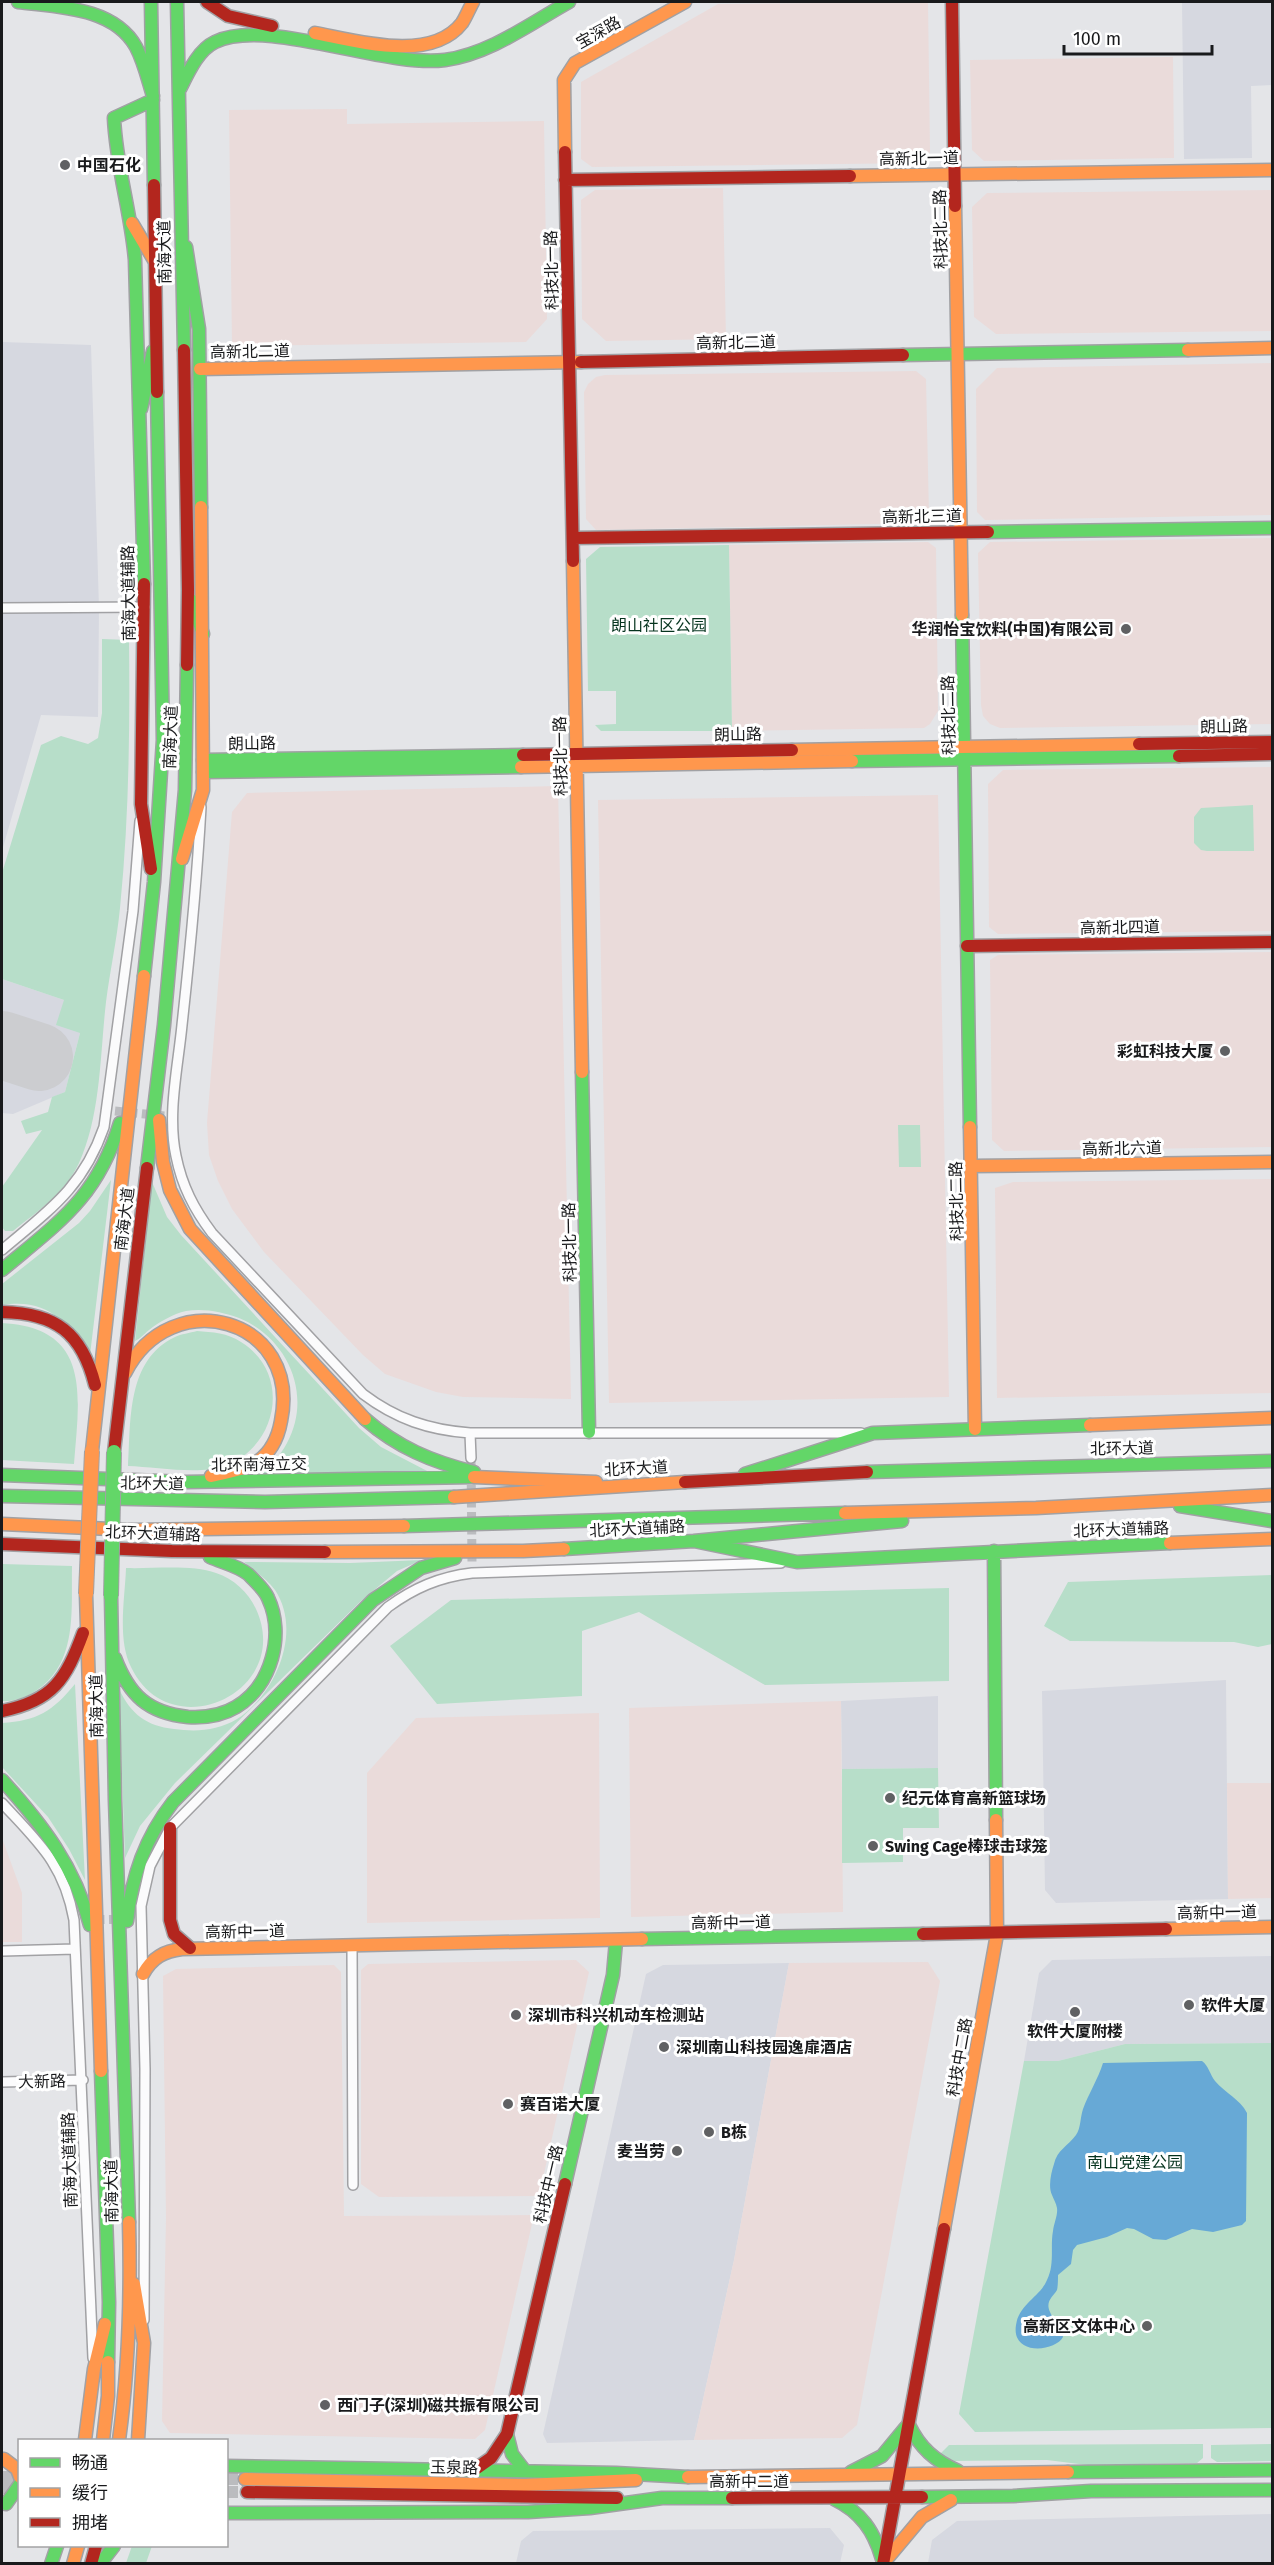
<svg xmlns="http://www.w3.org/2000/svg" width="1274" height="2565" viewBox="0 0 1274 2565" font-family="'Fira Sans','Noto Sans SC',sans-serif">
	<rect width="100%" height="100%" fill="#e4e5e8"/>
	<path fill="#d6d8e0" d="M1182 2H1272V85L1251 86 1252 158 1184 159Z
		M2 342 91 345 99 608 98 717 41 715 2 851Z
		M2 979 64 1000 80 1033 65 1092 13 1114 2 1113Z
		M1226 1680 1228 1899 1056 1903 1045 1890 1042 1691Z
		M938 1696V1768L842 1769 841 1701Z
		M1272 1956V2043L1125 2044 1058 2061H1024L1039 1973 1052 1960Z
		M789 1963 734 2260 694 2440 547 2443 543 2434 646 1974 663 1965Z
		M1272 2514V2563H928L932 2540 957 2521Z
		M830 2528 844 2545 840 2563H516L521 2541 533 2531Z"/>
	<path fill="#eadbda" d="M928 2 930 152 922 163 592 167 581 159V82L718 4Z
		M1173 57 1174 158 984 161 972 150 970 60Z
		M347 109V124L544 121 547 319 526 342 232 346 229 110Z
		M723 188 726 339 606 341 582 319 581 200 595 190Z
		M1272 190V331L996 334 974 317 972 207 987 193Z
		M1272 363V515L985 520 977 512 976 389 997 368Z
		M916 371 926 379 929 515 923 523 596 530 586 519 584 392 588 384 596 377 605 375Z
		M1272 538V724L1000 728 990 724 983 716 981 705 978 553 990 542Z
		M928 542 936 548 938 711 930 724 924 728 732 731 729 545Z
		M1272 767V931L998 934 989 927 988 784 1003 770Z
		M558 786 571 1399 463 1397 436 1392 385 1374 363 1355 264 1252 232 1209 218 1181 209 1155 207 1123 232 812 247 793Z
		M938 795 949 1397 609 1403 598 800Z
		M1272 952V1147L1004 1151 992 1140 990 960 998 955Z
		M1272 1179V1393L997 1398 995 1188 1013 1182Z
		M841 1701 843 1912 631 1917 629 1708Z
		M599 1713 600 1918 367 1923V1773L416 1718Z
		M1227 1783H1272V1898L1228 1899Z
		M2 1838 22 1893V1942H2Z
		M576 1960 589 1972 539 2196 379 2197 361 2184V1970L368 1964Z
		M928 1962 940 1981 857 2425 842 2438 694 2440 734 2260 789 1963Z
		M334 1965 341 1972 344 2216 534 2215 485 2430 475 2439 170 2433 162 2421 166 2218 163 1976 176 1969Z"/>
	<path fill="#b7dec9" d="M729 545 732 731H601L595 725 616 724V691H588L586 559 600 547Z
		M102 639 129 640C130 729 129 819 120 908 117 939 110 971 106 1002 100 1054 101 1115 79 1163 65 1193 38 1211 13 1231H5L2 1227V1187L42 1130 26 1134 21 1121 48 1112 52 1097 65 1092 80 1033 56 1025 64 1000 2 979V873L41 745 61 736 88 744 98 738 102 713Z
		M1253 805 1254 851H1207L1201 850 1194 843V817L1201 808Z
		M898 1125H920L921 1167H899Z
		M111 1180 90 1355C65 1322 49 1298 2 1305V1284L79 1223 90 1211Z
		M152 1182 167 1217 181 1235 359 1428 381 1447 431 1473 256 1476C268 1466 280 1457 287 1443 313 1395 288 1338 239 1318 222 1312 204 1308 186 1311 173 1314 159 1322 149 1330 144 1334 140 1339 135 1341Z
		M2 1323C93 1328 79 1397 74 1464L2 1460Z
		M197 1331C212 1332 228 1333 241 1342 292 1374 278 1446 225 1466 200 1475 155 1467 128 1466 131 1422 126 1360 175 1337 181 1334 190 1333 197 1331Z
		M422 1560 397 1571 361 1601 175 1783 140 1826 125 1858 119 1689C131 1714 146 1726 174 1729 196 1732 217 1731 237 1719 275 1695 303 1632 275 1590 267 1579 255 1571 244 1562L350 1563Z
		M2 1564 72 1566C71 1610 78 1662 37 1690 27 1697 13 1702 2 1701Z
		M126 1568C152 1569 192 1564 216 1573 234 1579 248 1592 256 1609 294 1692 170 1749 131 1667 117 1639 125 1598 126 1568Z
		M1272 1575V1644L1258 1647 1234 1642 1070 1641 1044 1626 1068 1582Z
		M949 1588V1681L765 1685 639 1612 582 1631V1696L437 1704 390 1646 451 1600Z
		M75 1684 85 1880 69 1849 48 1817 2 1767V1723C37 1721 53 1711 75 1684Z
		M938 1768 939 1828H903V1862L842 1863V1769Z
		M1272 2043V2428L975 2432 959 2414 1024 2061H1058L1125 2044Z
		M1203 2444V2458L1197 2463 1087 2465 1047 2460 954 2461 940 2454 949 2445Z
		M1272 2444V2461L1217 2462 1211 2458V2445Z
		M132 2546H152L146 2563H126Z"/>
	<path fill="#67a9d6" d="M1202 2061C1209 2066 1210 2075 1215 2081 1225 2093 1240 2099 1247 2113L1246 2221 1242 2225 1213 2232 1192 2229 1166 2240 1153 2239 1134 2229 1127 2228 1107 2237 1077 2245 1073 2250 1071 2264 1058 2275C1058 2279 1058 2286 1057 2290 1053 2297 1045 2301 1050 2312 1054 2322 1061 2323 1063 2337 1055 2352 1011 2356 1016 2325 1019 2304 1040 2297 1047 2280 1055 2264 1050 2247 1053 2231 1054 2223 1058 2215 1057 2208 1056 2203 1054 2200 1052 2195 1048 2187 1051 2173 1054 2164 1057 2150 1068 2146 1076 2135 1081 2128 1080 2118 1083 2109 1089 2093 1098 2079 1103 2063Z"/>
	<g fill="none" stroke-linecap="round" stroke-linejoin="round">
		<path stroke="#cccdd0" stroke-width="68" d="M2 1045 39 1057"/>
		<path stroke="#bbbcbf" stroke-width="9" stroke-dasharray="9 4.5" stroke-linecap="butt" d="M115 1111 165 1116
			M471 1458 472 1563
			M82 1920 134 1919"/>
		<path stroke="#bbbcbf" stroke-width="12" stroke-dasharray="12 6" stroke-linecap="butt" d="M2 2477H20
			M226 2479H245
			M2 2488 20 2489
			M226 2492H247"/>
		<g stroke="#a1a1a4" stroke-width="12">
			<path id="street" d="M2 608 145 607
				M201 807C197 880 190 952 182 1025 178 1067 167 1114 176 1156 182 1186 194 1209 212 1233L363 1394C396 1419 429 1430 470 1433H861
				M2 1250C48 1211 83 1188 104 1127L133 911 140 821
				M470 1433 471 1458
				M2 1803C39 1843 64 1864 74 1920L93 2358
				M352 1945 353 2185
				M2 1951 75 1949
				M2 2082 83 2080
				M144 2320 145 2069 141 1906 150 1866 170 1828 388 1607C414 1588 439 1577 472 1573L781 1563"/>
		</g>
		<g stroke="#a1a1a4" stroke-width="15">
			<path id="fast" d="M18 2C58 7 114 7 136 47 144 62 148 80 153 96
				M151 2 154 185
				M177 2 184 350
				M180 89C188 73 198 50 215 42 267 17 383 68 445 60 490 54 531 23 569 2
				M186 247 199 329 201 507
				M903 355 1188 350
				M141 409 153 351
				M988 532 1272 528
				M144 584 135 260C131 212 116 166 114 118L153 100
				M191 600 203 634
				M962 615 970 1127
				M203 760 523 755
				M852 761 1179 756
				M203 772 521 767
				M144 976 154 882 163 740 157 392
				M582 1072 589 1432
				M147 1168 164 1025 185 790 187 665
				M2 1270C59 1222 97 1198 120 1123
				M365 1419C397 1447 432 1462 474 1472
				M867 1472 1272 1461
				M745 1474 873 1433 1090 1425
				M2 1475 186 1482 474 1477
				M2 1496 265 1502 454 1497
				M1180 1506 1272 1521
				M404 1526 845 1513
				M694 1541 902 1521
				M564 1549 694 1541 797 1562 1170 1543
				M994 1551 996 1820
				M111 1596 115 1800 129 2222
				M115 1658C129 1695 148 1713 188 1717 205 1718 221 1716 236 1707 272 1686 285 1634 268 1598 265 1590 254 1580 248 1574 238 1566 221 1562 210 1557
				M2 1780C42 1824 75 1867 90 1925
				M127 1921C132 1876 145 1838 173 1802L373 1600 421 1568 455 1558
				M642 1939 923 1934
				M101 2071 109 2302 108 2362
				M565 2184 613 1975 616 1941
				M909 2425C920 2448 935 2461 958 2471
				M507 2434 512 2454 525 2471
				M226 2466 616 2473 688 2477
				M851 2472 882 2456 906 2427
				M1068 2472 1272 2470
				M922 2497 1013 2496 1091 2491 1272 2490
				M834 2499C861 2512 874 2531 882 2559
				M6 2504 20 2484
				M226 2513 528 2512 590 2508 662 2498H732
				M51 2564 57 2546
				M100 2564 114 2546"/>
		</g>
		<g stroke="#a1a1a4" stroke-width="15">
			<path id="slow" d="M315 33C357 41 431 63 462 23 466 17 469 9 473 2
				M565 152 564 80 575 63 685 2
				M850 176 1272 170
				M955 206 962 615
				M132 223 154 260
				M1188 350 1272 348
				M200 369 581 362
				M573 561 582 1072
				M792 750 1139 744
				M521 767 852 761
				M182 859 203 790 201 507
				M159 1120 163 1162 170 1190 190 1229 365 1419
				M970 1127 975 1429
				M972 1166 1272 1162
				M125 1373C171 1282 302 1318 281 1421 278 1438 270 1454 255 1463 242 1471 225 1472 211 1476
				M1090 1425 1272 1418
				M92 1451 144 976
				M474 1477 596 1482
				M454 1497 685 1482
				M845 1513 1036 1508 1272 1495
				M2 1524 133 1530 404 1526
				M1170 1543 1272 1539
				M325 1552 523 1551 564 1549
				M86 1594 101 2071
				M1166 1929 1272 1927
				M143 1974C152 1958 164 1951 182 1949L642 1939
				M944 2229 997 1934 996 1820
				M134 2284 144 2343 138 2440
				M85 2440 94 2369 105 2324
				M103 2440 108 2396V2362
				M119 2440C129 2367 131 2296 129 2222
				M4 2459 17 2469 20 2477
				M688 2477 1068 2472
				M245 2479 524 2485 636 2480
				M886 2560 922 2517 951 2500
				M73 2564 78 2546"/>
		</g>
		<g stroke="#a1a1a4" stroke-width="15">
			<path id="jam" d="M207 2 228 16 272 26
				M952 2 955 206
				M565 152 573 561
				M565 180 850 176
				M154 185 157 392
				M184 350 188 590 187 665
				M581 362 903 355
				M573 538 988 532
				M144 584 141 804 151 869
				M1139 744 1272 742
				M523 755 792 750
				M1179 756 1272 754
				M967 946 1272 942
				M2 1312C56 1313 82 1333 95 1385
				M114 1452 147 1168
				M685 1482 867 1472
				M2 1544 172 1551 325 1552
				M2 1711C53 1701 66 1679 83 1633
				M170 1828V1920L174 1934 190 1948
				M923 1934 1166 1929
				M474 2470 491 2458 507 2434 565 2184
				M247 2492 617 2498
				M732 2498 922 2497
				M91 2564 96 2546
				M883 2564 944 2229"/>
		</g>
		<use href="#street" stroke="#fbfbfc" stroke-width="9"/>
		<use href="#fast" stroke="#63d668" stroke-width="12"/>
		<use href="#slow" stroke="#ff974d" stroke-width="12"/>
		<use href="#jam" stroke="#b3261e" stroke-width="12"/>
		<g stroke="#a1a1a4" stroke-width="16" stroke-linecap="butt">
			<path id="fast-bridge" d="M111 1596 114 1452"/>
		</g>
		<g stroke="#a1a1a4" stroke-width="16" stroke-linecap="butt">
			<path id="slow-bridge" d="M86 1594 92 1451"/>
		</g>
		<use href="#fast-bridge" stroke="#63d668" stroke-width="14"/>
		<use href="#slow-bridge" stroke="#ff974d" stroke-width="14"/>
	</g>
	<g fill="#606163" stroke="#fff" stroke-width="2">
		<circle cx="65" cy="165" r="6"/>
		<circle cx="1126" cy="629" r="6"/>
		<circle cx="1225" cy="1051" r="6"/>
		<circle cx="890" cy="1798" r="6"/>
		<circle cx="873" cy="1846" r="6"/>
		<circle cx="1189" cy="2005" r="6"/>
		<circle cx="1075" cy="2012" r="6"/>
		<circle cx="516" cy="2015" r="6"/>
		<circle cx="664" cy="2047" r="6"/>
		<circle cx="508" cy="2104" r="6"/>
		<circle cx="709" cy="2132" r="6"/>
		<circle cx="677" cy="2151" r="6"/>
		<circle cx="1147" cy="2326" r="6"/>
		<circle cx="325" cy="2405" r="6"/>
	</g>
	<g text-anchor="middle" stroke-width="6" stroke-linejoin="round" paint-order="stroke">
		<g font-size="16" fill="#191a1c" stroke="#fff">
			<text transform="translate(598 32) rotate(-29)" y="6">宝深路</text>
			<text transform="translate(919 158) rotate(-1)" y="6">高新北一道</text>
			<text transform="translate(940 229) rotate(-91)" y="6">科技北二路</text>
			<text transform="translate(164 252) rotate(-91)" y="6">南海大道</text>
			<text transform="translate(551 270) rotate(-91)" y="6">科技北一路</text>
			<text transform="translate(736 342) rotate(-1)" y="6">高新北二道</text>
			<text transform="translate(250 351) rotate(-1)" y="6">高新北二道</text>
			<text transform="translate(922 516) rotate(-1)" y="6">高新北三道</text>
			<text transform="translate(128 593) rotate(-91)" y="6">南海大道辅路</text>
			<text transform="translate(948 715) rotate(-91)" y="6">科技北二路</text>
			<text transform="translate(1224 726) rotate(-1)" y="6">朗山路</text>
			<text transform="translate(738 734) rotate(-1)" y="6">朗山路</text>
			<text transform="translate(170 737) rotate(-88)" y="6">南海大道</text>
			<text transform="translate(252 743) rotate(-1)" y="6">朗山路</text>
			<text transform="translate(560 756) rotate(-91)" y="6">科技北一路</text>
			<text transform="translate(1120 927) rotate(-1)" y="6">高新北四道</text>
			<text transform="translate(1122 1148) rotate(-1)" y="6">高新北六道</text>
			<text transform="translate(956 1201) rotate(-91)" y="6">科技北二路</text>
			<text transform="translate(124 1219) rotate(-83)" y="6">南海大道</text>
			<text transform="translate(569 1242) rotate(-91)" y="6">科技北一路</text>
			<text transform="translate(1122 1448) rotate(-1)" y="6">北环大道</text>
			<text transform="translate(259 1464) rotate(-1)" y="6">北环南海立交</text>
			<text transform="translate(636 1468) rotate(-3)" y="6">北环大道</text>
			<text transform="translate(152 1483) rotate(1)" y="6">北环大道</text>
			<text transform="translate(637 1528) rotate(-3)" y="6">北环大道辅路</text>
			<text transform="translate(1121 1529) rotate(-2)" y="6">北环大道辅路</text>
			<text transform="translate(153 1533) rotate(2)" y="6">北环大道辅路</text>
			<text transform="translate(96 1706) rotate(-91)" y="6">南海大道</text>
			<text transform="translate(1217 1912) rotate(-1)" y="6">高新中一道</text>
			<text transform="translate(731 1922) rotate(-1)" y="6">高新中一道</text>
			<text transform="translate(245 1931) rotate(-1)" y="6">高新中一道</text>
			<text transform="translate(959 2057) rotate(-80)" y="6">科技中二路</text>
			<text transform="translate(42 2081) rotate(-1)" y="6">大新路</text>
			<text transform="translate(69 2160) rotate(-92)" y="6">南海大道辅路</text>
			<text transform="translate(548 2184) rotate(-77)" y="6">科技中一路</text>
			<text transform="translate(111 2191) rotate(-91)" y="6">南海大道</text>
			<text transform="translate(454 2467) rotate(1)" y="6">玉泉路</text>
			<text x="749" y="2487">高新中二道</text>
		</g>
		<g font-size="16" font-weight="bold" fill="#191a1c" stroke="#fff" text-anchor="start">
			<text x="77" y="171">中国石化</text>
			<text x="1114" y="635" text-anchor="end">华润怡宝饮料(中国)有限公司</text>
			<text x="1213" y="1057" text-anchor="end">彩虹科技大厦</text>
			<text x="902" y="1804">纪元体育高新篮球场</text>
			<text x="885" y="1852">Swing Cage棒球击球笼</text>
			<text x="1201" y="2011">软件大厦</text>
			<text x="528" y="2021">深圳市科兴机动车检测站</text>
			<text x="1075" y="2037" text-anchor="middle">软件大厦附楼</text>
			<text x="676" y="2053">深圳南山科技园逸扉酒店</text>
			<text x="520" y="2110">赛百诺大厦</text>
			<text x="721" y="2138">B栋</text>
			<text x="665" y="2157" text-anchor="end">麦当劳</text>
			<text x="1135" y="2332" text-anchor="end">高新区文体中心</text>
			<text x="337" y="2411">西门子(深圳)磁共振有限公司</text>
		</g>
		<g font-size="16" fill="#05341e" stroke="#fff">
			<text x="659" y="631">朗山社区公园</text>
			<text x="1135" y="2168">南山党建公园</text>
		</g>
	</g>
	<rect width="1274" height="2565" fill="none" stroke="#191a1c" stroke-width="6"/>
	<rect x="18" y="2439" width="210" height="108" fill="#ffffff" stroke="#a3a3a4" stroke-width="1.5"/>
	<rect x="30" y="2458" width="30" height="9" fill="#63d668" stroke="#a3a3a4" stroke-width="1.5"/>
	<text x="72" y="2469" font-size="18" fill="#191a1c">畅通</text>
	<rect x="30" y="2488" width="30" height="9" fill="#ff974d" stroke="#a3a3a4" stroke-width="1.5"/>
	<text x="72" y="2499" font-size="18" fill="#191a1c">缓行</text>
	<rect x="30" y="2518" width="30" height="9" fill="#b3261e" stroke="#a3a3a4" stroke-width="1.5"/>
	<text x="72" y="2529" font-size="18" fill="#191a1c">拥堵</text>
	<path d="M1064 45v9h148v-9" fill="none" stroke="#191a1c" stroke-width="3"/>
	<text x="1073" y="45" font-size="18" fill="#191a1c" stroke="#ffffff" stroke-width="4.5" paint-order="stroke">100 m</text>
</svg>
